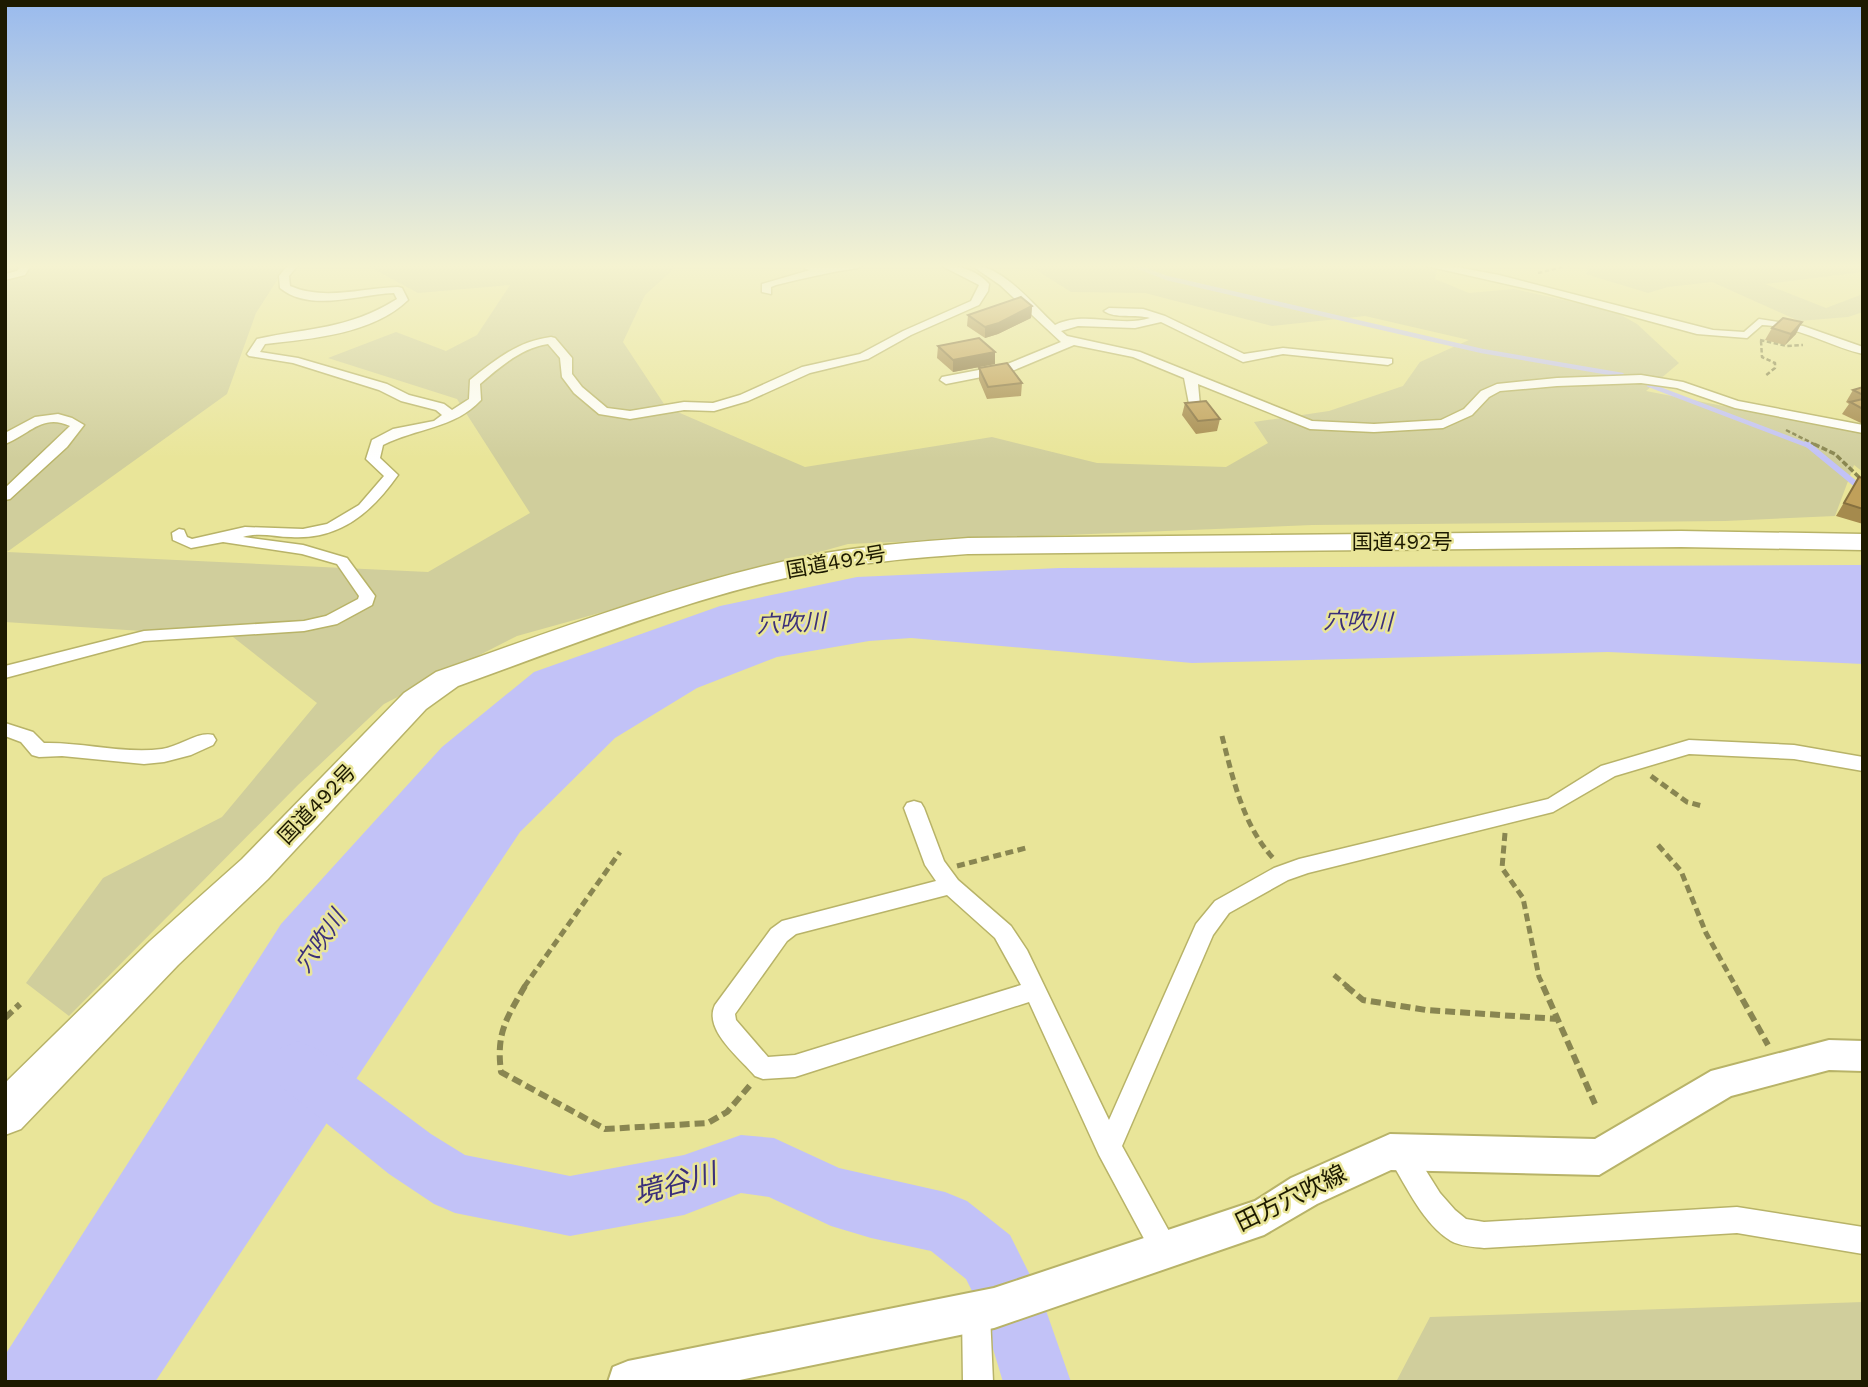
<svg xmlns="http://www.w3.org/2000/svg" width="1868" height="1387" viewBox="0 0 1868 1387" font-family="'Work Sans','Noto Sans JP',sans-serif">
	<rect width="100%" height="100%" fill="#e9e599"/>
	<path fill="#d0ce9c" d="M5 265H287L256 313 227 394 7 552 428 572 530 513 457 399 328 358 396 332 446 351 477 335 510 285 418 293 366 265H678L645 295 623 342 666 407 805 467 992 437 1097 463 1226 467 1268 443 1254 422 1329 411 1403 386 1420 362 1469 340 1365 316 1272 326 1145 293 1071 292 1028 265H1406L1437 270 1435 279 1469 293 1514 289 1614 311 1637 324 1679 363 1646 391 1863 433V472L1854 465 1835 516 1725 521 1312 525 848 544 517 636 384 704 298 785 69 1016 26 983 103 878 222 817 317 703 233 637 5 622Z
		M1588 265H1723L1748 268 1763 265H1863V272L1765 284 1826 308 1863 294V312L1848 317 1799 321 1712 282 1668 287 1648 293 1586 274Z
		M1863 1302V1382H1396L1430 1317Z"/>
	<path fill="#c2c2f7" d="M1863 565V664L1608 652 1192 663 911 638 869 641 777 657 697 688 615 738 520 832 155 1382H5V1355L281 924 442 747 534 672 720 606 857 577 1059 568Z"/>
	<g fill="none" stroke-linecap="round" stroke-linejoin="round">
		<path stroke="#c2c2f7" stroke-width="4.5" d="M1133 265 1167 278 1482 351 1622 375
			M1649 385 1809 446"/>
		<path stroke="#c2c2f7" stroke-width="6" d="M1807 444 1863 490"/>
		<path fill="#c2c2f7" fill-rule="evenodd" d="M298 1041 317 1049 431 1134 465 1155 570 1176 684 1155 741 1135 774 1138 839 1168 945 1192 967 1201 1010 1235 1042 1299 1071 1382H1003L981 1309 966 1279 931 1251 871 1238 831 1226 769 1197 741 1193 684 1215 570 1236 455 1213 434 1204 389 1174 279 1085 270 1067 279 1049Z"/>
		<g stroke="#b8b368" stroke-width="3">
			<path id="street" d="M21 265H31L25 275 5 280V274L17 271Z
				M288 265H298L289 276 290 286C325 301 361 288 398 287L402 288 408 300C373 334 311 339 265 344L260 352 298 358 387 384 409 395 444 404 452 410 469 399 470 380C495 360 518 341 551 337L555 338 572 358V374L582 387 607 408 630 411 684 402 713 403 740 395 802 367 860 354 903 331 971 301 979 285 940 265C958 265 977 270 989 284L988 291 979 305 911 335 868 359 810 373 748 401 714 411 684 410 630 419 599 414 574 393 562 377 560 358 548 344C521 348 500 367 480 384L481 400C454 429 416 428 383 445L380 458 398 475C372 512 340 540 291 537 275 537 259 532 243 537L303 545 347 558 375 596 372 605 337 624 304 631 144 641 5 678V666L144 631 304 621 326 616 358 599 359 596 337 564 302 554 223 542 191 548 173 540 172 533 179 529 184 530 187 537 192 539 245 527 303 529 327 524 359 505 384 476 366 459 372 440 393 429 434 421 442 415 436 410 401 401 379 390 293 363 249 356 247 354 257 339C311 327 347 330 397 299L394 293C359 294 311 313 280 288L279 276Z
				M805 265H863L858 268C830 272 804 278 776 285L771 287V294L762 292V284L810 270 805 269Z
				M971 265C1003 265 1033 305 1055 325 1085 310 1119 328 1150 318 1136 314 1115 319 1104 311L1109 308 1143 309 1165 316 1244 354 1283 348 1392 359V363L1388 365 1283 354 1243 362 1161 322 1135 328 1078 326 1061 331 1067 336 1140 352 1312 421 1374 424 1441 420 1464 409 1481 391 1497 384 1557 378 1641 375 1683 382 1738 401 1863 425V433L1735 408 1677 388 1641 383 1557 386 1500 391 1489 397 1472 415 1443 428 1374 432 1310 429 1198 384 1200 406 1194 410 1190 409 1184 378 1133 357 1074 345 1012 371 946 384 940 380 942 377 1005 365 1061 342 1000 285Z
				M1271 265H1294C1289 270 1276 270 1271 265Z
				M1422 265H1446L1499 275 1713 330 1744 332 1759 319 1803 326 1863 347V354C1829 346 1798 326 1762 325L1747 338 1697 334 1542 292Z
				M58 414 72 418 84 425 67 447 10 499 5 500V488L70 426C42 413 29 435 5 444V433L35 417Z
				M5 723 33 732 44 743C83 742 123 754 162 749 179 747 198 731 213 735L216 740 213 745 191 755 164 762 144 764 62 756 39 757 32 755 21 742 5 736Z
				M1689 740 1794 745 1863 757V771L1794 759 1689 754 1615 776 1553 812 1308 873 1288 880 1229 913 1213 935 1122 1146 1180 1251 1176 1261 1166 1265 1156 1261 1099 1155 1029 1002 795 1077 763 1079 755 1076C740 1058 703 1030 715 1005L771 929 782 921 936 881 925 865 904 808 907 803 914 801 921 803 924 808 944 861 958 880 1011 926 1027 950 1109 1120 1196 924 1215 901 1274 868 1299 859 1548 799 1601 766ZM947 895 995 938 1021 985 795 1055 768 1057 736 1020 735 1014 787 941 796 934Z
				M1399 1138 1408 1142 1440 1193 1455 1210 1466 1219 1484 1222 1737 1207 1863 1227V1254L1737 1233 1484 1248C1473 1247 1460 1246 1451 1241 1423 1224 1407 1187 1390 1160L1386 1151 1390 1142Z
				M976 1300 986 1304 990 1314 993 1382H963L962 1314 966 1304Z"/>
		</g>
		<g stroke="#b8b368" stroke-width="4">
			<path id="secondary" d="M1829 1040 1863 1041V1071L1829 1070 1731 1096 1599 1175 1391 1170 1317 1204 1264 1235 994 1328 730 1382H608L613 1367 628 1361 994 1288 1255 1201 1291 1178 1390 1134 1595 1139 1711 1071Z"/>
		</g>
		<g stroke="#b8b368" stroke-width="3">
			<path id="highway" d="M1681 531 1863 534V550L1681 547 968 554C915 558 861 562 809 573 689 597 573 645 458 686L426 709 268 879 178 965 21 1129 5 1135V1083L150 941 242 859 404 693 436 672C559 629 681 582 809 556 861 546 915 542 968 538Z"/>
		</g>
		<path stroke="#898651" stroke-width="2.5" stroke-dasharray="4.5 2.5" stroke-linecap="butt" d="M1845 265H1863
			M1538 273 1571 265
			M1760 340 1787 346 1803 345
			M1761 341 1762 357 1775 363V368L1765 376
			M1786 430 1818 446"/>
		<path stroke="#898651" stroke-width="3.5" stroke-dasharray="6 2.5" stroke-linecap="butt" d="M1814 444 1835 454 1863 481"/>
		<path stroke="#898651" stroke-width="5" stroke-dasharray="8 4.5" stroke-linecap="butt" d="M1222 736C1233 779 1243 826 1274 859
			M1651 776 1687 802 1702 806
			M1505 833 1502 868 1523 898 1539 977 1544 987
			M1658 845 1681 871 1706 933 1736 987
			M957 866 1026 848
			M1334 975 1348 987
			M524 987 620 852"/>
		<path stroke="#898651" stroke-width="6" stroke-dasharray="10 5" stroke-linecap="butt" d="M525 986C506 1019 496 1033 501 1072L605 1129 708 1123 727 1112 752 1083
			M1346 986 1363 1000 1426 1010 1558 1019
			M1543 986 1595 1104
			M1735 986 1768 1045
			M5 1018 20 1004"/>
		<use href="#street" fill="#fff" fill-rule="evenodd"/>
		<use href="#secondary" fill="#fff" fill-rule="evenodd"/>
		<use href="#highway" fill="#fff" fill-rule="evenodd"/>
	</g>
	<path fill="#a58a4d" d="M1032 306 1031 318 998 334 985 338 967 326 968 315Z
		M1772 328 1796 334 1785 345 1765 340Z
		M938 346 995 352V364L953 372 937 358Z
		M979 368 1022 383 1021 396 987 399 979 380Z
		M1863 387V424L1842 414 1849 404 1846 402 1853 390Z
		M1185 403 1220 419 1217 431 1196 434 1182 415Z
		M1859 477 1863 478V524L1836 516Z"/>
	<path fill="#86703f" d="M1032 306 1031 318 998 334 985 338V327Z
		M1802 322 1796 334 1785 345 1791 334Z
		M995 352V364L953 372V360Z"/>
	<path fill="#c0a05a" stroke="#86703f" stroke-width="2" d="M1021 297 1032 306 999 323 985 327 968 315Z
		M1783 318 1802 322 1791 334 1772 328Z
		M979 338 995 352 953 360 938 346Z
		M1007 363 1022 383 988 387 979 368Z
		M1863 387V395L1853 390Z
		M1863 399V409L1850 402Z
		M1206 401 1220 419 1198 421 1185 403Z
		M1859 477 1863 478V509L1844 503Z"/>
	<linearGradient id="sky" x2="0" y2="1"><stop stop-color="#99baee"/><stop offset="0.58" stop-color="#f5f3d1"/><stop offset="1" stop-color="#f5f3d1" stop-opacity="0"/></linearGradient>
	<rect width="1868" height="459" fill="url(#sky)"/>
	<g text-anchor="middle" stroke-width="5" stroke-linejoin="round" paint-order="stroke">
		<g font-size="21" fill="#1d1a00" stroke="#e9e599">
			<text x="1402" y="549">国道492号</text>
			<text transform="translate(836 562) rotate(-10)" y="7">国道492号</text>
			<text transform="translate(317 804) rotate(-46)" y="7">国道492号</text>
		</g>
		<g font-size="23" font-style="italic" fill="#3a2f7a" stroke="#e9e599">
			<text transform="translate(1358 621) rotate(1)" y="8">穴吹川</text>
			<text transform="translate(791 623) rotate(-3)" y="8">穴吹川</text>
			<text transform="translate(320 941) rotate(-56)" y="8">穴吹川</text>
		</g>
		<g font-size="24" fill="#1d1a00" stroke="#e9e599">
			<text transform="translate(1291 1198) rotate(-26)" y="8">田方穴吹線</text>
		</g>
		<g font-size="28" font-style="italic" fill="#3a2f7a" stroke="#e9e599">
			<text transform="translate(675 1183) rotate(-15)" y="10">境谷川</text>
		</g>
	</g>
	<rect width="1868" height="1387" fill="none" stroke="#1d1a00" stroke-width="14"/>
</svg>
